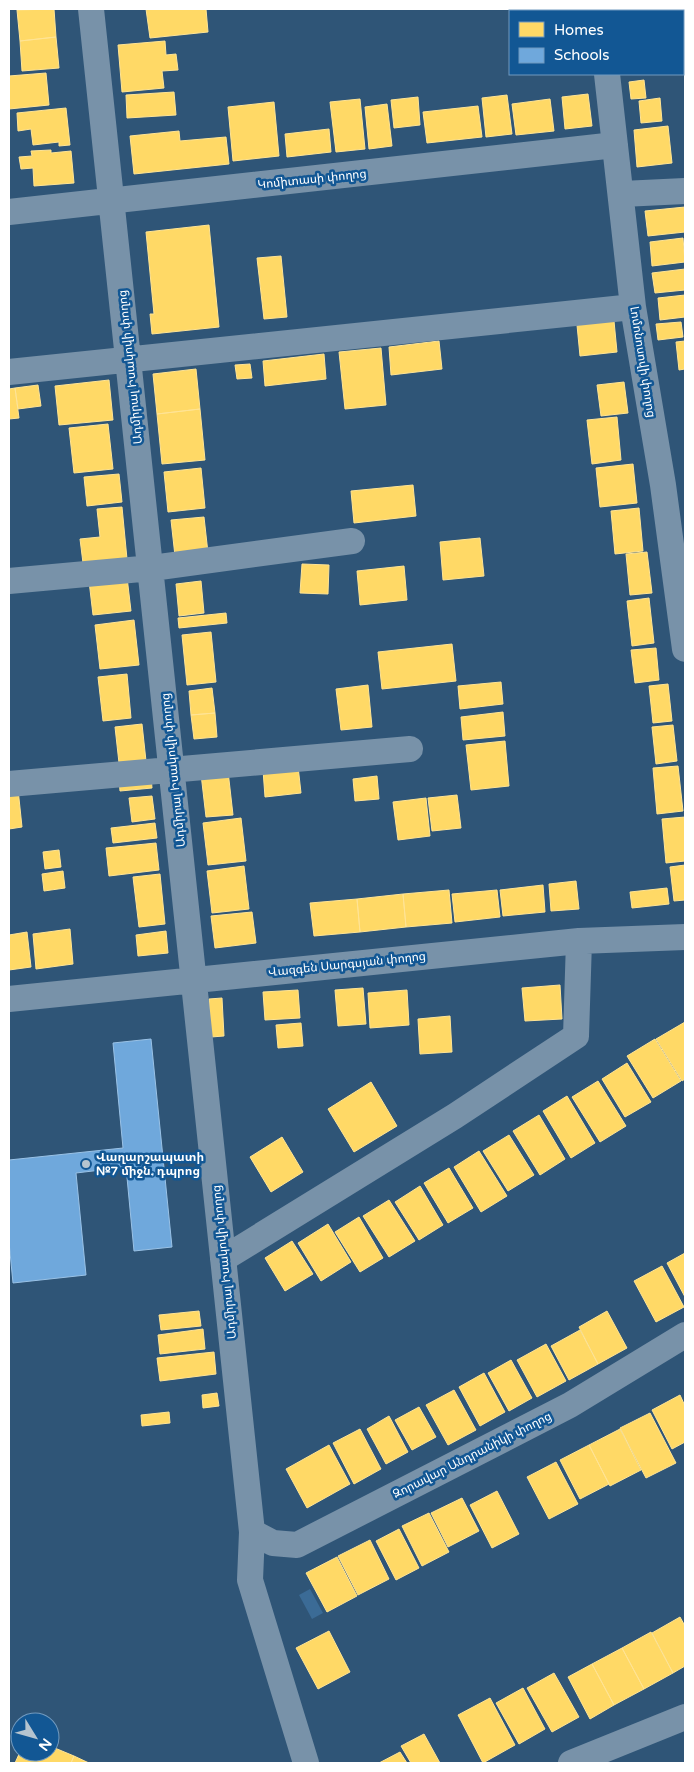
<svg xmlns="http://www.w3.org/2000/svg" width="694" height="1772" viewBox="0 0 694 1772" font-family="'Varela Round','Noto Sans Armenian',sans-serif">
	<rect width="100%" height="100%" fill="#2f5577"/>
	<path fill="#3b6b96" d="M310 1589 323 1613 312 1619 299 1595Z"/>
	<path fill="#ffd966" stroke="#ffe494" d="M54 9 56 37 20 41 17 10Z
		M146 9H206L208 32 150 38Z
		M622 9H649V11H623Z
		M56 37 59 68 22 71 20 41Z
		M165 41 166 55 176 54 178 70 162 71 164 88 122 92 118 45Z
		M46 73 49 105 9 109V76Z
		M644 80 646 98 631 99 629 82Z
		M174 92 176 115 127 118 126 95Z
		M588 94 592 126 565 129 562 97Z
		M507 95 512 134 486 137 482 98Z
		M418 97 420 125 394 128 391 100Z
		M660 98 662 121 641 123 639 101Z
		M360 99 365 149 336 152 330 102Z
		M550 99 554 131 516 135 512 104Z
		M274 102 279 156 233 161 228 107Z
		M387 104 392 146 369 149 365 107Z
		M478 106 482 137 427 143 423 112Z
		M66 108 70 145 59 146V142L33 145 31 129 18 131 17 113Z
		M668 126 672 163 637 167 634 130Z
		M329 129 331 152 287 157 285 134Z
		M179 131 180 141 226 137 229 164 134 174 130 136Z
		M51 150V153L71 151 74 183 34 186 33 168 21 169 19 157 32 156 31 151Z
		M685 207V232L648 236 645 211Z
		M209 225 219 327 152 334 150 314H154L146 232Z
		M683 238 685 262 652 266 650 242Z
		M281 256 287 317 264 319 257 258Z
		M685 269V290L655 293 652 273Z
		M685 295V317L660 320 658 298Z
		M614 321 617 352 580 356 577 325Z
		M681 322 683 337 658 340 656 324Z
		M439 341 442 369 391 375 389 347Z
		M685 341V369L679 370 676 342Z
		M381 348 386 405 345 409 339 352Z
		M324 354 326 379 265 386 263 361Z
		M250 364 252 378 237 379 235 365Z
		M196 369 200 409 157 414 153 374Z
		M109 380 113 420 59 425 55 386Z
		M624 382 628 413 601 416 597 385Z
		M38 385 41 406 18 409 15 388Z
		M15 388 19 418 9 419V389Z
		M200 409 205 460 162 464 157 414Z
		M617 417 621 460 592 464 587 420Z
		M108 424 113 469 74 473 69 428Z
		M633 464 637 503 600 507 596 468Z
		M201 468 205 508 168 512 164 472Z
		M119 474 122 502 87 506 84 477Z
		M413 485 416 516 354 523 351 491Z
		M122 507 127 559 83 563 80 539 100 537 97 509Z
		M639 508 643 551 615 554 611 511Z
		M204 517 208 553 175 556 171 520Z
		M480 538 484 576 443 580 440 542Z
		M647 552 652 593 630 595 626 554Z
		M302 564 329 565 328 594 300 593Z
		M404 566 407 600 360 605 357 571Z
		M127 577 131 611 93 615 89 581Z
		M201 581 204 613 179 616 176 584Z
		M649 598 654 643 632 646 627 601Z
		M226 613 227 623 179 628 178 618Z
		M134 620 139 665 100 669 95 625Z
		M211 632 216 682 187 685 182 635Z
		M452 644 456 681 382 689 378 652Z
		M656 648 659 680 635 683 631 650Z
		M127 674 131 718 103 721 98 677Z
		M501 682 503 704 460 709 458 686Z
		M668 684 672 721 653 723 649 686Z
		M368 685 372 727 341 730 336 689Z
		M212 688 215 713 191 715 189 691Z
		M503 712 505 736 463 740 461 717Z
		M215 713 217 737 194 739 191 715Z
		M142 724 146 761 119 763 115 727Z
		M673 725 677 761 656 764 652 727Z
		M505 741 509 786 471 790 466 745Z
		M298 766 301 793 265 797 263 770Z
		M678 766 683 811 657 814 653 768Z
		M228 771 233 815 206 817 201 774Z
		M151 776 152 788 120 791 119 779Z
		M377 776 379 799 355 801 353 779Z
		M18 789 22 827 9 829V790Z
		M457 795 461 828 432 831 428 798Z
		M152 796 155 819 132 822 129 798Z
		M426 798 430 836 398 840 393 802Z
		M685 817V861L666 863 662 819Z
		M241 818 246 861 208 865 203 823Z
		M155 823 157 838 113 843 111 828Z
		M156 843 159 870 109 876 106 848Z
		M59 850 61 867 45 869 43 852Z
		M685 865V900L674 901 670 867Z
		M244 866 249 909 212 913 207 871Z
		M63 871 65 888 44 891 42 874Z
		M160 874 165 924 139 927 133 877Z
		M576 881 579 909 551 911 549 884Z
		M543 885 545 912 503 916 500 890Z
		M667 888 669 904 632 908 630 892Z
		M449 890 452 923 406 927 403 894Z
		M497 890 500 917 455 922 452 894Z
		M403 894 406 927 360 932 357 899Z
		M357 899 360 932 314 936 310 903Z
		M252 912 256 943 215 948 211 916Z
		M70 929 73 964 36 969 33 934Z
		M166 931 168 953 138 956 136 935Z
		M27 932 31 967 9 970V935Z
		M560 985 562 1019 525 1021 522 988Z
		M363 988 366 1024 338 1026 335 990Z
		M298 990 300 1018 265 1020 263 992Z
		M407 990 409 1025 370 1028 368 993Z
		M222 998 224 1036 211 1037 209 999Z
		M450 1016 452 1052 420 1054 418 1019Z
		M685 1022V1079L682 1081 656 1039Z
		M301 1023 303 1046 278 1048 276 1025Z
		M655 1039 681 1081 653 1098 627 1056Z
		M627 1063 651 1102 625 1117 602 1079Z
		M598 1081 626 1126 600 1142 572 1097Z
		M371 1082 397 1126 354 1152 328 1109Z
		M567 1096 595 1143 571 1158 543 1111Z
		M539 1115 565 1159 540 1175 513 1131Z
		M509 1135 534 1175 508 1191 483 1151Z
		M282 1137 303 1172 271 1192 250 1157Z
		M479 1151 507 1196 481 1212 454 1167Z
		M449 1168 473 1208 448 1223 424 1183Z
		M420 1186 443 1225 419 1240 395 1202Z
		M389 1200 415 1241 389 1257 363 1216Z
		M359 1217 383 1258 360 1272 335 1232Z
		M328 1224 351 1262 321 1281 298 1243Z
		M292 1241 313 1274 285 1291 265 1258Z
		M685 1253V1297L667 1263Z
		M662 1266 684 1307 656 1322 634 1281Z
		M199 1311 201 1326 161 1330 159 1315Z
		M607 1311 627 1348 598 1364 579 1327Z
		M203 1329 205 1349 160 1354 158 1335Z
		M580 1330 598 1364 569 1380 551 1346Z
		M546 1344 566 1381 537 1397 517 1360Z
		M214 1352 216 1374 160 1381 157 1358Z
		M511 1360 532 1398 509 1411 488 1373Z
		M484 1373 505 1412 480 1426 459 1387Z
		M454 1390 476 1430 448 1445 426 1405Z
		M217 1393 219 1406 203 1408 202 1395Z
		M680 1395 685 1406V1442L672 1449 652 1410Z
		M419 1407 436 1437 412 1450 395 1420Z
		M169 1412 170 1423 142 1426 141 1415Z
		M650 1413 676 1463 646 1478 620 1428Z
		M389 1416 408 1452 386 1464 367 1429Z
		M360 1429 381 1469 354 1484 333 1443Z
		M620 1429 641 1470 610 1486 589 1445Z
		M329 1445 350 1484 307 1508 286 1469Z
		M589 1445 609 1484 580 1499 560 1460Z
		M556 1462 578 1504 549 1519 527 1477Z
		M497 1491 519 1534 492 1548 470 1505Z
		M462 1498 479 1531 448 1547 431 1513Z
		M429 1513 449 1552 422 1566 402 1526Z
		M399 1529 419 1568 396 1580 376 1541Z
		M370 1540 389 1579 358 1595 338 1556Z
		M337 1557 357 1596 327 1612 306 1573Z
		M680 1617 685 1626V1666L673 1673 652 1633Z
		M329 1631 350 1672 318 1689 296 1648Z
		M651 1632 673 1673 644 1689 622 1648Z
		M622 1648 644 1689 614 1705 592 1664Z
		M592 1664 614 1705 590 1719 568 1677Z
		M554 1673 579 1717 552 1732 527 1688Z
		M523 1688 545 1729 519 1744 496 1703Z
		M490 1698 515 1745 483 1763 458 1715Z
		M424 1734 440 1763H411L401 1746Z
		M50 1746 74 1756 71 1763H15L20 1752H50Z
		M400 1752 407 1763H379Z
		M74 1756 89 1763H71Z"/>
	<path fill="#6fa8dc" stroke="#9ac2e6" d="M151 1039 172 1247 134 1251 126 1167 76 1173 86 1275 13 1283 9 1242V1160L123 1148 113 1043Z"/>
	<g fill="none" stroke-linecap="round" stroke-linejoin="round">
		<path stroke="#7892a9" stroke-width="26" d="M91 9 252 1532 250 1580 306 1763
			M601 9V11
			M607 74 633 307 663 485 685 649
			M622 194 685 191
			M9 212 615 145
			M9 372 633 307
			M9 581 152 568 352 541
			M9 784 410 749
			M9 999 579 941 685 937
			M223 1259 455 1116 576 1036 579 941
			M252 1532 273 1543 297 1545 570 1405 685 1335
			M571 1763 685 1717"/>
	</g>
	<circle fill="#b6c4cf" stroke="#125794" stroke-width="2" cx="86" cy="1164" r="5"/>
	<g text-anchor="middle" stroke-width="5" stroke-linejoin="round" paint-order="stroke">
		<g font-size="12" fill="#fff" stroke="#125794">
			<text transform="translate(312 179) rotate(-6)" y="4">Կոմիտասի փողոց</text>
			<text transform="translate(643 362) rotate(81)" y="4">Լոմոնոսովի փողոց</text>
			<text transform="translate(130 367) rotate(-96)" y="4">Ադմիրալ Իսակովի փողոց</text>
			<text transform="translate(173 770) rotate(-96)" y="4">Ադմիրալ Իսակովի փողոց</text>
			<text transform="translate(347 964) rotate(-6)" y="4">Վազգեն Սարգսյան փողոց</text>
			<text transform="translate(224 1262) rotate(-96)" y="4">Ադմիրալ Իսակովի փողոց</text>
			<text transform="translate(472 1455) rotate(-27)" y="4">Զորավար Անդրանիկի փողոց</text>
		</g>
		<g font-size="12" font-weight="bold" fill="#fff" stroke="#125794" text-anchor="start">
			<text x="96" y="1161">Վաղարշապատի<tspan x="96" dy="14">№7 միջն. դպրոց</tspan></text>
		</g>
	</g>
	<rect width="694" height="1772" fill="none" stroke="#ffffff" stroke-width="20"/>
	<rect x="509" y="10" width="175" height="65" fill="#125794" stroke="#719abf"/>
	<rect x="519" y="22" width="25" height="15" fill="#ffd966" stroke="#719abf"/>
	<text x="554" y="35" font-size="15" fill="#ffffff">Homes</text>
	<rect x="519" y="48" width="25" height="15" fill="#6fa8dc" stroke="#719abf"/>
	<text x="554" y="60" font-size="15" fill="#ffffff">Schools</text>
	<g transform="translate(35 1737) rotate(127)"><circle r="24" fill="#125794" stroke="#719abf"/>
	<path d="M0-4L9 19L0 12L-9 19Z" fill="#b6c4cf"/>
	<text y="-8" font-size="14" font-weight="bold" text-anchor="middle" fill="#ffffff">N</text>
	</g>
</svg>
